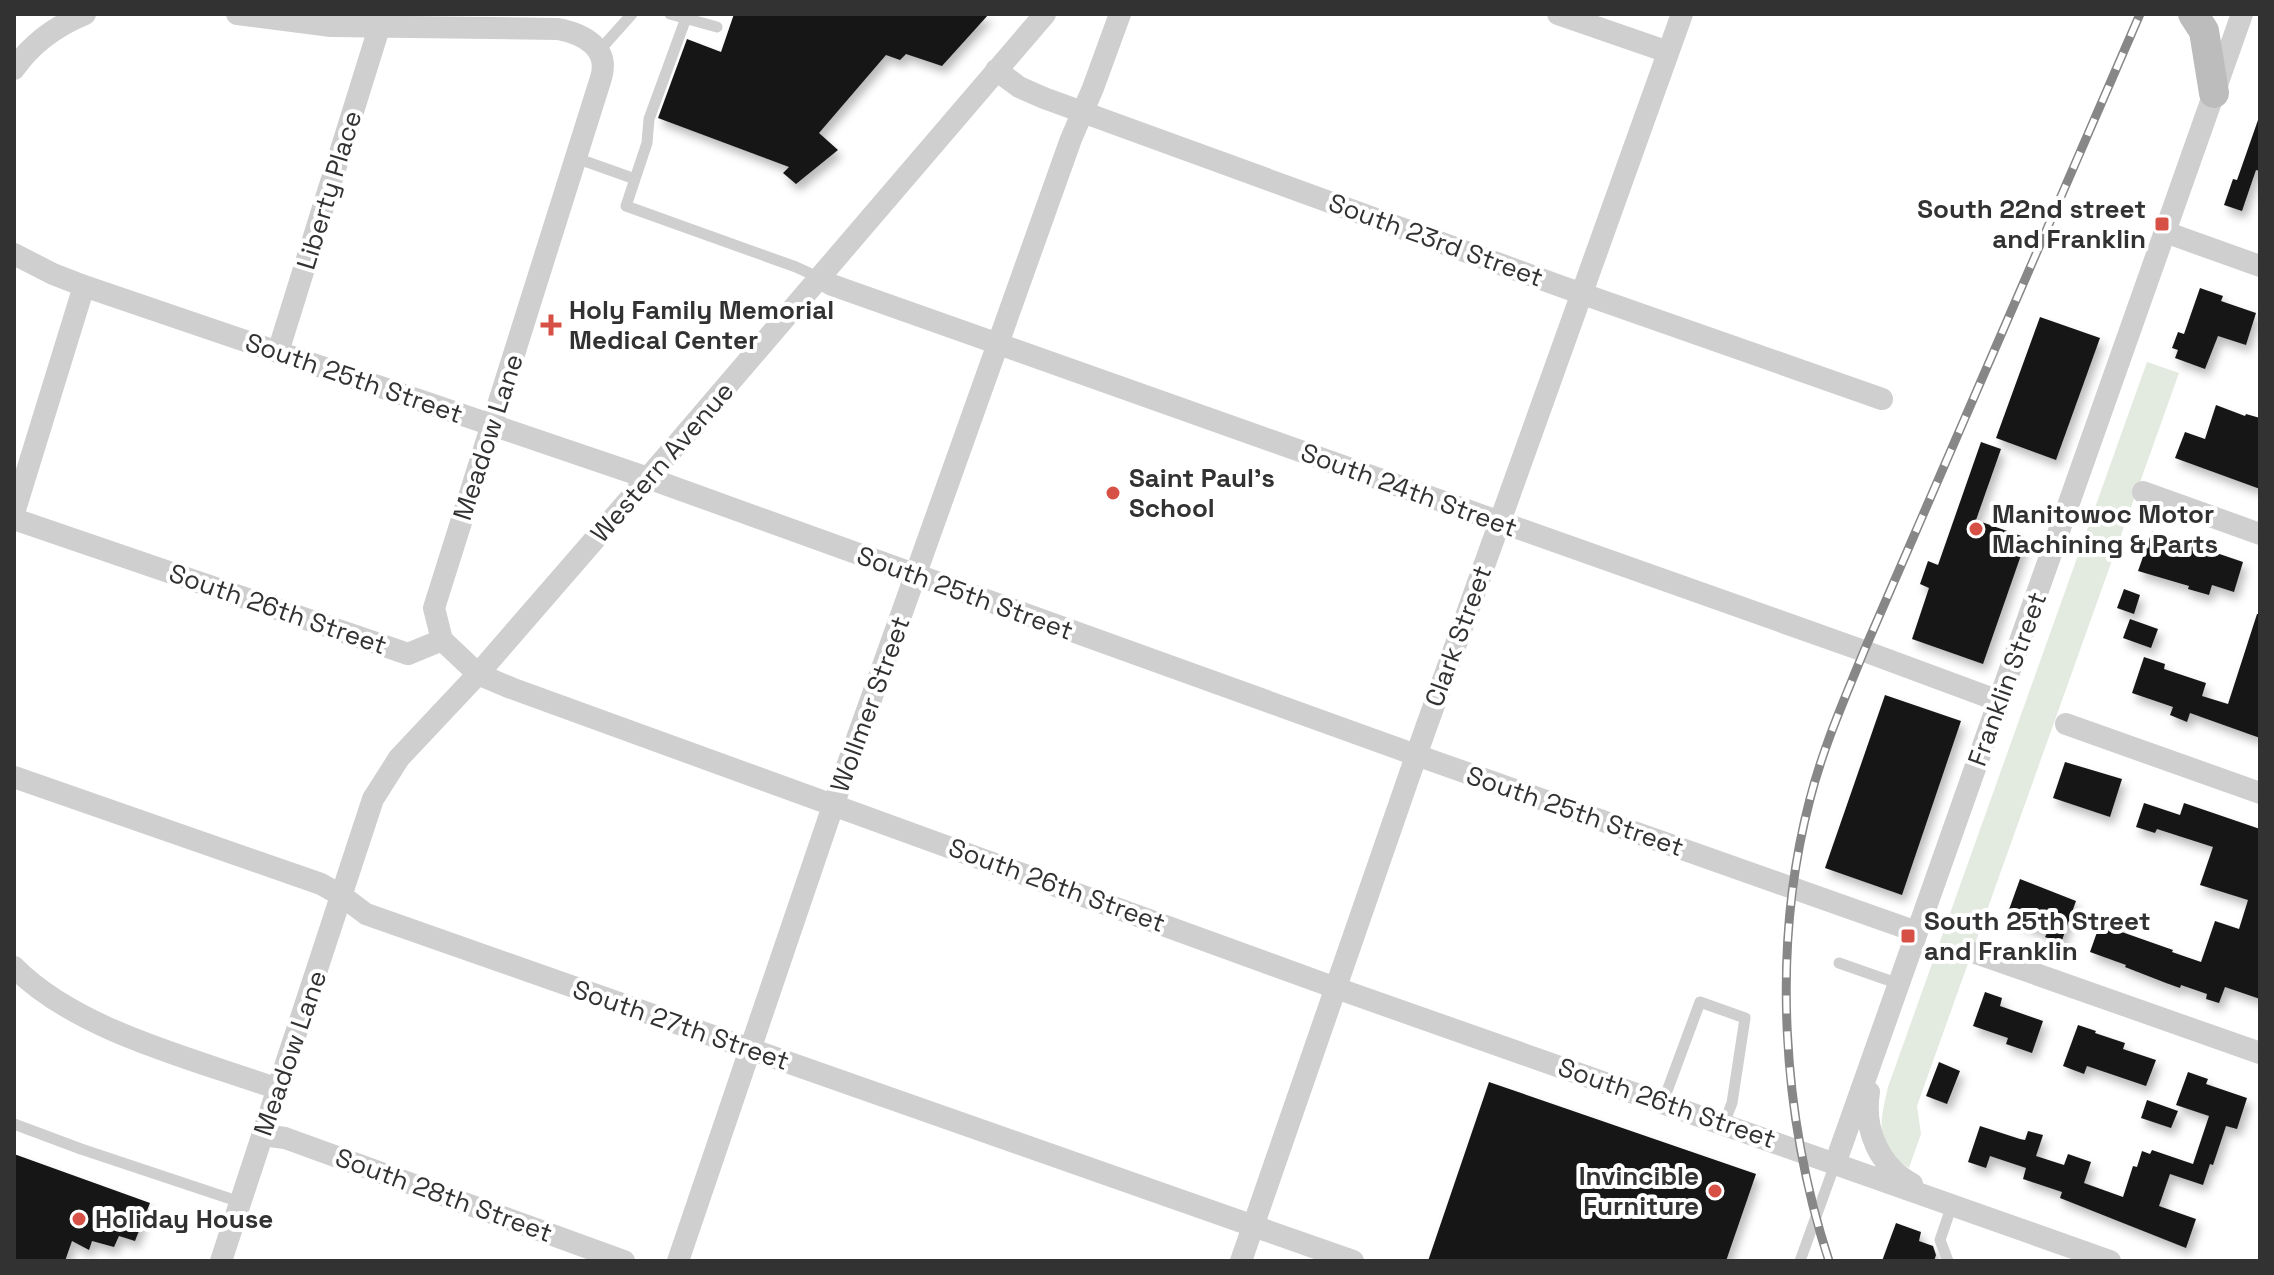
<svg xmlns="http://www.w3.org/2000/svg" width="2274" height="1275" viewBox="0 0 2274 1275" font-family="'Space Grotesk',sans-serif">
	<defs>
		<filter id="shadow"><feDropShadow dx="4" dy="7" stdDeviation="4" flood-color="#0004"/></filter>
	</defs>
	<rect width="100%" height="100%" fill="#fff"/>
	<path fill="#e3eadf" d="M2147 362 2179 373 1917 1106 1921 1134 1909 1168C1873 1146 1880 1123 1888 1087Z"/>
	<path fill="#191919" filter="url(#shadow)" d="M734 14H989L942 66 906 54 900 60 886 55 819 133 838 150 796 184 783 173 789 167 658 118 687 39 721 52Z
		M2258 120H2260V171L2256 170 2242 211 2224 205 2233 179 2237 180Z
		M2200 288 2223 296 2221 301 2256 313 2246 345 2218 336 2205 369 2175 358 2178 350 2172 348 2178 332 2184 334Z
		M2040 317 2100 338 2056 460 1996 438Z
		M2216 405 2245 416 2246 414 2260 418V489L2175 458 2185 432 2205 439Z
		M1981 442 2001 449 1976 520 2027 538 1983 664 1912 639 1929 588 1920 584 1928 561 1938 565Z
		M2152 531 2243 562 2234 592 2212 585 2209 595 2188 589 2189 586 2138 571Z
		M2124 589 2140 595 2134 614 2117 608Z
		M2257 614H2260V738L2190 713 2187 722 2170 715 2173 707 2132 693 2144 657 2165 664 2164 669 2206 683 2202 696 2228 704Z
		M2130 619 2158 629 2151 648 2123 638Z
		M1885 695 1961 721 1902 895 1825 868Z
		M2065 762 2122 779 2110 817 2053 798Z
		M2144 803 2180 815 2184 803 2260 829V999L2225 987 2219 1003 2206 999 2207 994 2181 985 2180 988 2166 983 2125 967 2126 965 2090 952 2102 918 2104 919 2106 914 2123 920 2119 931 2173 950 2172 952 2201 962 2215 921 2239 929 2248 900 2200 885 2213 847 2157 829 2155 833 2136 827Z
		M2020 879 2076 901 2061 943 2045 937 2047 933 2006 918Z
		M1985 992 2002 998 2000 1006 2043 1021 2032 1053 2006 1044 2008 1038 1973 1026Z
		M2078 1025 2096 1031 2095 1033 2125 1043 2123 1049 2156 1060 2146 1086 2087 1066 2084 1074 2063 1066Z
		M1939 1062 1960 1071 1947 1104 1926 1096Z
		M2188 1072 2208 1079 2206 1084 2247 1098 2237 1129 2226 1126 2213 1165 2210 1164 2203 1185 2170 1174 2159 1206 2196 1219 2186 1248 2060 1198 2062 1192 2023 1179 2026 1168 1990 1156 1986 1168 1968 1162 1980 1126 2020 1139 2025 1140 2028 1131 2043 1135 2036 1156 2064 1165 2068 1154 2091 1162 2084 1183 2123 1197 2133 1166 2137 1167 2142 1151 2150 1154 2152 1150 2193 1164 2209 1116 2176 1105Z
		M1489 1082 1756 1174 1726 1261H1428Z
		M2147 1100 2178 1111 2171 1128 2141 1118Z
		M14 1154 150 1203 135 1241 119 1236 114 1247 92 1241 89 1250 72 1241 65 1261H14Z
		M1896 1223 1921 1232 1919 1241 1933 1246 1936 1255 1934 1261H1882Z"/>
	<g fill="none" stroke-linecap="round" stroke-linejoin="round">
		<path stroke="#cfcfcf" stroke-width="11" d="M670 14 717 27
			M598 52 632 14
			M576 158 635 179 626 206 796 267 820 278
			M635 179 647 143 649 119 686 18
			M1839 963 1899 984
			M1663 1102 1700 1002 1745 1018 1732 1103 1724 1123
			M14 1124 81 1149 240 1202
			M1800 1261 1835 1164
			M1948 1261 1940 1240 1952 1205"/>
		<path stroke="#cfcfcf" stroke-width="22" d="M237 14 331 26 558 29C584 34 610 48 601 78L434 608 442 640
			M1558 14 1668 52
			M14 69C32 43 56 26 85 14
			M996 70 1019 87 1044 98 1560 286 1882 399
			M2165 232 2260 266
			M14 254 53 274 84 286 648 478 1416 755 1917 932
			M820 278 832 285 976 336 1864 651 1999 701
			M278 352 379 28
			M2143 492 2260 534
			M14 513 84 286
			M14 519 408 654 442 640 478 674 511 688 1336 988 2110 1261
			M2066 724 2260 793
			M14 777 321 884 342 896 366 914 1353 1261
			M1976 953 2260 1053
			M14 967C77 1031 194 1059 278 1089
			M1869 1092C1863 1129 1879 1166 1912 1184
			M262 1135 285 1138 624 1261
			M1835 1164 2242 14
			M221 1261 373 799 399 758 478 674 648 478 1045 14
			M678 1261 834 803 1071 139 1093 88 1120 14
			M1241 1261 1423 736 1682 14"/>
		<path stroke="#bcbcbc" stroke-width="30" d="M2193 14 2204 31 2214 93"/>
		<g stroke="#878787" stroke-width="9">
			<path id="rail" d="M1829 1261C1782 1117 1771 947 1810 799 1823 748 1844 700 1864 651L2140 14"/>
		</g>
		<use href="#rail" stroke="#fff" stroke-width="6" stroke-dasharray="18" stroke-linecap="butt"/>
	</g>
	<g fill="#d75045" stroke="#fff" stroke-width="3">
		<rect x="2154" y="216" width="16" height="16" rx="4"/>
		<path d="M547 313h8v8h8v8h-8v8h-8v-8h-8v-8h8z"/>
		<circle cx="1113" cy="493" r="8"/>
		<circle cx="1976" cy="529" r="8"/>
		<rect x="1900" y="928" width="16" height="16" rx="4"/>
		<circle cx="1715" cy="1191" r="8"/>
		<circle cx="79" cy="1219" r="8"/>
	</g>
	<g text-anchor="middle" stroke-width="8" stroke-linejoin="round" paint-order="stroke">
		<g font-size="26" fill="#323232" stroke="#fff">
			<text transform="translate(329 190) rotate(-73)" y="9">Liberty Place</text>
			<text transform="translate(1436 240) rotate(20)" y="9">South 23rd Street</text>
			<text transform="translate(354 378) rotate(19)" y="9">South 25th Street</text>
			<text transform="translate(488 437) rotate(-72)" y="9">Meadow Lane</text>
			<text transform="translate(662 462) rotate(-49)" y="9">Western Avenue</text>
			<text transform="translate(1409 490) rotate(20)" y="9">South 24th Street</text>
			<text transform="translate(965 593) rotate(20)" y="9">South 25th Street</text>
			<text transform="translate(278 609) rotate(19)" y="9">South 26th Street</text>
			<text transform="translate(1458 636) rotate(-70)" y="9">Clark Street</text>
			<text transform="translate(2007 679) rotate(-70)" y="9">Franklin Street</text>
			<text transform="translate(870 704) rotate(-70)" y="9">Wollmer Street</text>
			<text transform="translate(1575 811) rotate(19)" y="9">South 25th Street</text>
			<text transform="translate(1057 885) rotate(20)" y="9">South 26th Street</text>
			<text transform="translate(681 1025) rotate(19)" y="9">South 27th Street</text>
			<text transform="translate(290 1053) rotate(-71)" y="9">Meadow Lane</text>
			<text transform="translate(1667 1103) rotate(19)" y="9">South 26th Street</text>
			<text transform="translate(444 1195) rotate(20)" y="9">South 28th Street</text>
		</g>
		<g font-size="26" font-weight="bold" fill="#323232" stroke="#fff" text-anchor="start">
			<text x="2146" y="218" text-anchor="end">South 22nd street<tspan x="2146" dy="30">and Franklin</tspan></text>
			<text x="569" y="319">Holy Family Memorial<tspan x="569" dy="30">Medical Center</tspan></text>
			<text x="1129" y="487">Saint Paul's<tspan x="1129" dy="30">School</tspan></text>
			<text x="1992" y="523">Manitowoc Motor<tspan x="1992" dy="30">Machining &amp; Parts</tspan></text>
			<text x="1924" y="930">South 25th Street<tspan x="1924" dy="30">and Franklin</tspan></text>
			<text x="1699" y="1185" text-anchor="end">Invincible<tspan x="1699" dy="30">Furniture</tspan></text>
			<text x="95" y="1228">Holiday House</text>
		</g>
	</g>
	<rect width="2274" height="1275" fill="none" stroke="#323232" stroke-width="32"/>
</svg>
